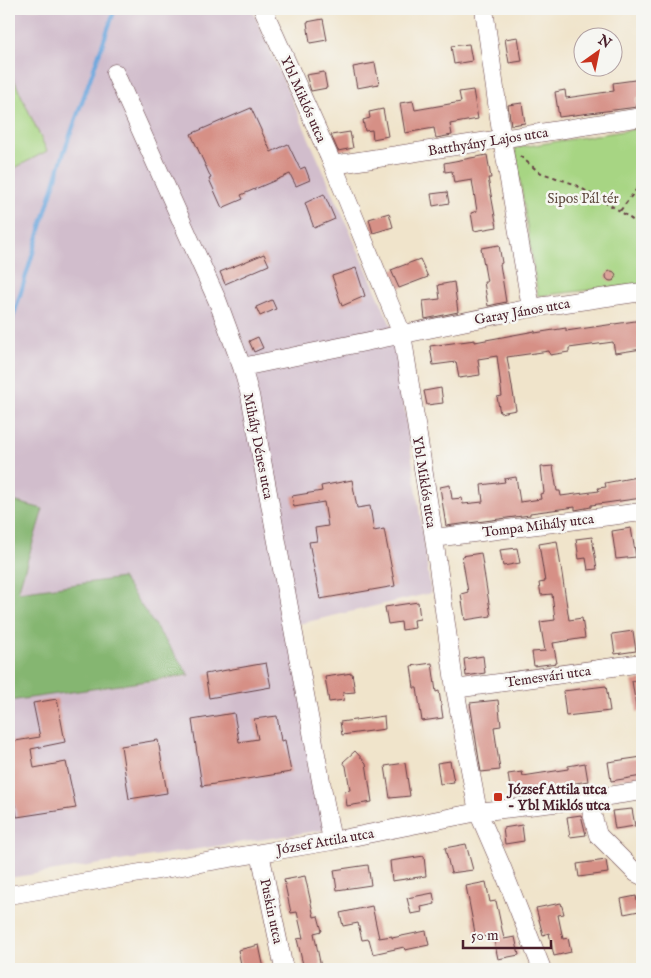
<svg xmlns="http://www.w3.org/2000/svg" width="651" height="978" viewBox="0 0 651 978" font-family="'IM FELL English',serif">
	<rect width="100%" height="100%" fill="#f6f6f2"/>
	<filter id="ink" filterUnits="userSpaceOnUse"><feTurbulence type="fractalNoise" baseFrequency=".02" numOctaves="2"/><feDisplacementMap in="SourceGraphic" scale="10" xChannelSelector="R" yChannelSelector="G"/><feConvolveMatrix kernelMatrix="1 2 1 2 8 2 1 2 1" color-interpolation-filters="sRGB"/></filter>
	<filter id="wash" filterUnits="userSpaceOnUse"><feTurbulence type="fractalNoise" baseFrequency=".0096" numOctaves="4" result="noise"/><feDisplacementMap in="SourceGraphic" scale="20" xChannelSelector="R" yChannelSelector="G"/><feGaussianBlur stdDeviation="1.12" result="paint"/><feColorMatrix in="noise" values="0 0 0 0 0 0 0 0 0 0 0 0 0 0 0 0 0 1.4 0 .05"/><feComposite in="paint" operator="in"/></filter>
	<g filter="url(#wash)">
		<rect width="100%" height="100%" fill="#f0e4cb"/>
		<path fill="#d1bdcc" d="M9 9H252L394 332 431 593 294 625 336 828 9 878V701L188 676 122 578 18 592 43 509 9 500V171L47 151 9 69Z"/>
		<path fill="#a7d583" stroke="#787a57" d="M9 69 47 151 9 171Z
			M642 128V284L538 296 515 148Z"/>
		<path fill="#85b671" stroke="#686a4e" d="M9 500 43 509 18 592 122 578 189 675 9 701Z"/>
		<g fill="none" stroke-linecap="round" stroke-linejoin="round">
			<path stroke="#6da8de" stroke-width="4" d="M9 331 63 155 115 9"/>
		</g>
		<g id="blocks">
			<path fill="#d69086" d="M323 19 327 40 310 43 307 22Z
				M518 37 522 61 509 63 505 39Z
				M469 44 472 61 454 64 451 46Z
				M375 63 379 84 357 88 353 67Z
				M324 72 327 88 311 91 306 75Z
				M642 79V97L636 98 637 107 559 117 555 92 565 90 566 98 614 91 613 83Z
				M473 90 478 119 450 124 452 135 436 138 434 128 405 133 400 103 413 101 415 110 461 102 459 92Z
				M522 103 525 123 511 125 508 105Z
				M251 108 271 152 288 144 300 169 305 167 310 180 296 186 290 174 241 195 243 199 222 208 209 179 211 178 191 134Z
				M383 109 388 136 373 139 372 130 365 131 363 120 370 118 369 112Z
				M350 132 353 148 338 151 331 135Z
				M487 155 491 178H488L497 227 474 231 471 213 477 211 472 180 454 183 452 171 445 172 444 163Z
				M447 192 449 203 433 206 431 194Z
				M324 194 335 219 314 228 305 203Z
				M389 213 393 227 373 233 369 219Z
				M499 245 502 263 500 264 506 302 488 306 484 282H487L481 248Z
				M264 254 269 265 225 284 220 272Z
				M420 259 428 277 399 288 391 270Z
				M356 268 365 296 342 306 332 276Z
				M606 276a5 5 0 1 1 10 0a5 5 0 1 1-10 0Z
				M454 282 458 312 425 319 423 301 440 299 438 285Z
				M272 300 276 309 260 316 256 307Z
				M642 320V349L615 353 613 342 569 348V352L550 355 549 351 507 357 516 410 500 413 497 397 502 396 497 356 478 359 480 375 459 378 456 362 433 365 430 346 475 340V342L535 331V333L566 328V331Z
				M258 337 263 348 254 352 249 341Z
				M441 388 443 403 427 405 424 391Z
				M553 466 557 491H560L561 496 599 491 598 488 606 487 605 483 642 476V498L591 505V507L575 510V507L530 513V515L446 526 440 487 450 485 452 499 462 498 463 504 483 502 481 485 505 482 504 479 516 477 520 502 541 499 540 494 544 493 541 467Z
				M352 480 357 508 370 506 374 531 384 529 395 586 320 599 309 542 317 541 315 528 328 526 324 502 294 507 292 496 322 491 321 486Z
				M631 528 636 557 616 559 612 531Z
				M592 537 597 569 588 570 586 558 579 559 576 539Z
				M557 541 569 620 582 618 585 638 553 643 557 663 534 666 532 652 545 651 540 622 555 620 552 594 541 595 539 583 545 582 539 544Z
				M517 548 520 563 503 566 500 550Z
				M481 553 491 616 465 620 461 594 468 592 462 556Z
				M418 602 420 619 414 620 415 628 402 630 401 622 388 624 385 607Z
				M633 631 636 651 615 654 612 634Z
				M483 656 485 673 466 676 464 659Z
				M266 663 271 687 209 698 205 674Z
				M432 663 436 692 439 691 443 718 422 721 417 688H414L411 666Z
				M352 673 355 692 343 693 344 700 329 702 325 677Z
				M642 680V711L637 712 632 681Z
				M606 686 610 711 566 716 563 691Z
				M57 699 65 742 31 749 34 768 66 762 76 808 17 817 9 771V742L40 737 33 703Z
				M498 700 501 726 494 727 500 770 481 772 470 703Z
				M234 713 239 742 258 739 254 719 277 716 281 741 285 740 291 772 202 786 192 720Z
				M384 716 385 729 342 735 340 722Z
				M158 740 167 793 129 799 121 746Z
				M355 751 366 763 372 802 347 806 345 791 350 790 346 766 343 762Z
				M642 757V776L611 781 608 762Z
				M450 761 454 782 440 784 437 763Z
				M405 763 410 796 390 798 385 766Z
				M585 763 588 781 511 794 508 774 522 772 523 776 568 769V766Z
				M632 809 635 826 615 829 612 811Z
				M581 815 586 835 570 837 567 817Z
				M522 825 524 841 505 844 503 828Z
				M466 844 473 870 451 873 445 848Z
				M424 856 426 876 392 881 390 861Z
				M606 860 608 873 579 877 577 864Z
				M368 865 371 885 337 890 334 870Z
				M305 876 314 917 318 916 322 931 314 933 321 967 310 969H304L297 939 303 938 297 912 291 913 284 880Z
				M486 882 490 902 496 901 504 939 515 937 519 955 498 959 493 935 476 938 466 886Z
				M433 893 435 904 421 907 422 912 411 914 407 898Z
				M636 896 639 911 624 914 621 899Z
				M561 903 564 914 558 915 563 939 568 938 571 952 554 956 549 933 543 935 536 908Z
				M372 906 379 938 392 936V938L426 931 429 945 405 950 404 947 373 954 369 939 362 940 358 923 343 926 340 913Z
				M259 945 264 969H242L238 950Z"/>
		</g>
	</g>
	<g filter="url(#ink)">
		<use href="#blocks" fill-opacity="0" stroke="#633d43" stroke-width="1"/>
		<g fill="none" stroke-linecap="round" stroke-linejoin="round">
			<g stroke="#633d43" stroke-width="19">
				<path id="minor" d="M263 9 333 165 402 334 434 538 455 689 478 812 501 865 542 969
					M484 9 502 139 531 308
					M115 73 218 302 242 367 250 395 332 841
					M333 165 642 117
					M242 367 531 308 642 292
					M434 538 642 512
					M455 689 642 663
					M588 799 598 835 636 873 642 876
					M260 853 284 969
					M9 895 332 841 478 812 588 799 642 791"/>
			</g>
			<path stroke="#633d43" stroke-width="2" stroke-dasharray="4 4" stroke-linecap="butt" d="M520 156 539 172 574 184 620 211
				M642 182 620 211 642 227"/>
			<use href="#minor" stroke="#fff" stroke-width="18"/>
		</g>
	</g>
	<rect fill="#c8321e" stroke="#f6f6f2" stroke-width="2" x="493" y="792" width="10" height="10" rx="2.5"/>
	<g text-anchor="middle" stroke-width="5" stroke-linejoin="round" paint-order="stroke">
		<g font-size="14" fill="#4a1f2b" stroke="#f6f6f2">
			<text transform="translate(304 99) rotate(66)" y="5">Ybl Miklós utca</text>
			<text transform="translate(488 141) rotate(-9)" y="5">Batthyány Lajos utca</text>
			<text transform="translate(522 311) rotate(-10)" y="5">Garay János utca</text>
			<text transform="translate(259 446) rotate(79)" y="5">Mihály Dénes utca</text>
			<text transform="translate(425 482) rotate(81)" y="5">Ybl Miklós utca</text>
			<text transform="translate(538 525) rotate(-7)" y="5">Tompa Mihály utca</text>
			<text transform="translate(548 676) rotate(-8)" y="5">Temesvári utca</text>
			<text transform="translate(325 841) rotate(-10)" y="5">József Attila utca</text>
			<text transform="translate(272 911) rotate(78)" y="5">Puskin utca</text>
		</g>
		<g font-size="14" fill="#614c41" stroke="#f6f6f2">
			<text x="583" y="203">Sipos Pál tér</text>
		</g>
		<g font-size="14" font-weight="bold" fill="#4a1f2b" stroke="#f6f6f2" text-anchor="start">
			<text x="508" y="794">József Attila utca<tspan x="508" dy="16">- Ybl Miklós utca</tspan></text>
		</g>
	</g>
	<rect width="651" height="978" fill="none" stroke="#f6f6f2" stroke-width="30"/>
	<g transform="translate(598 52) rotate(33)"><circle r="24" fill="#f6f6f2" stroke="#b1a0a2"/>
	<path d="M0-4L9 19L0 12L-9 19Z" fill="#c8321e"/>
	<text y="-8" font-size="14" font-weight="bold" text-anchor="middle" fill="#4a1f2b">N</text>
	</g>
	<path d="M463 940v8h88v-8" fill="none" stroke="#4a1f2b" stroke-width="2.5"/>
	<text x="471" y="940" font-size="15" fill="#4a1f2b" stroke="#f6f6f2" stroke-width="4" paint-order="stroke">50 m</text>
</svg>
